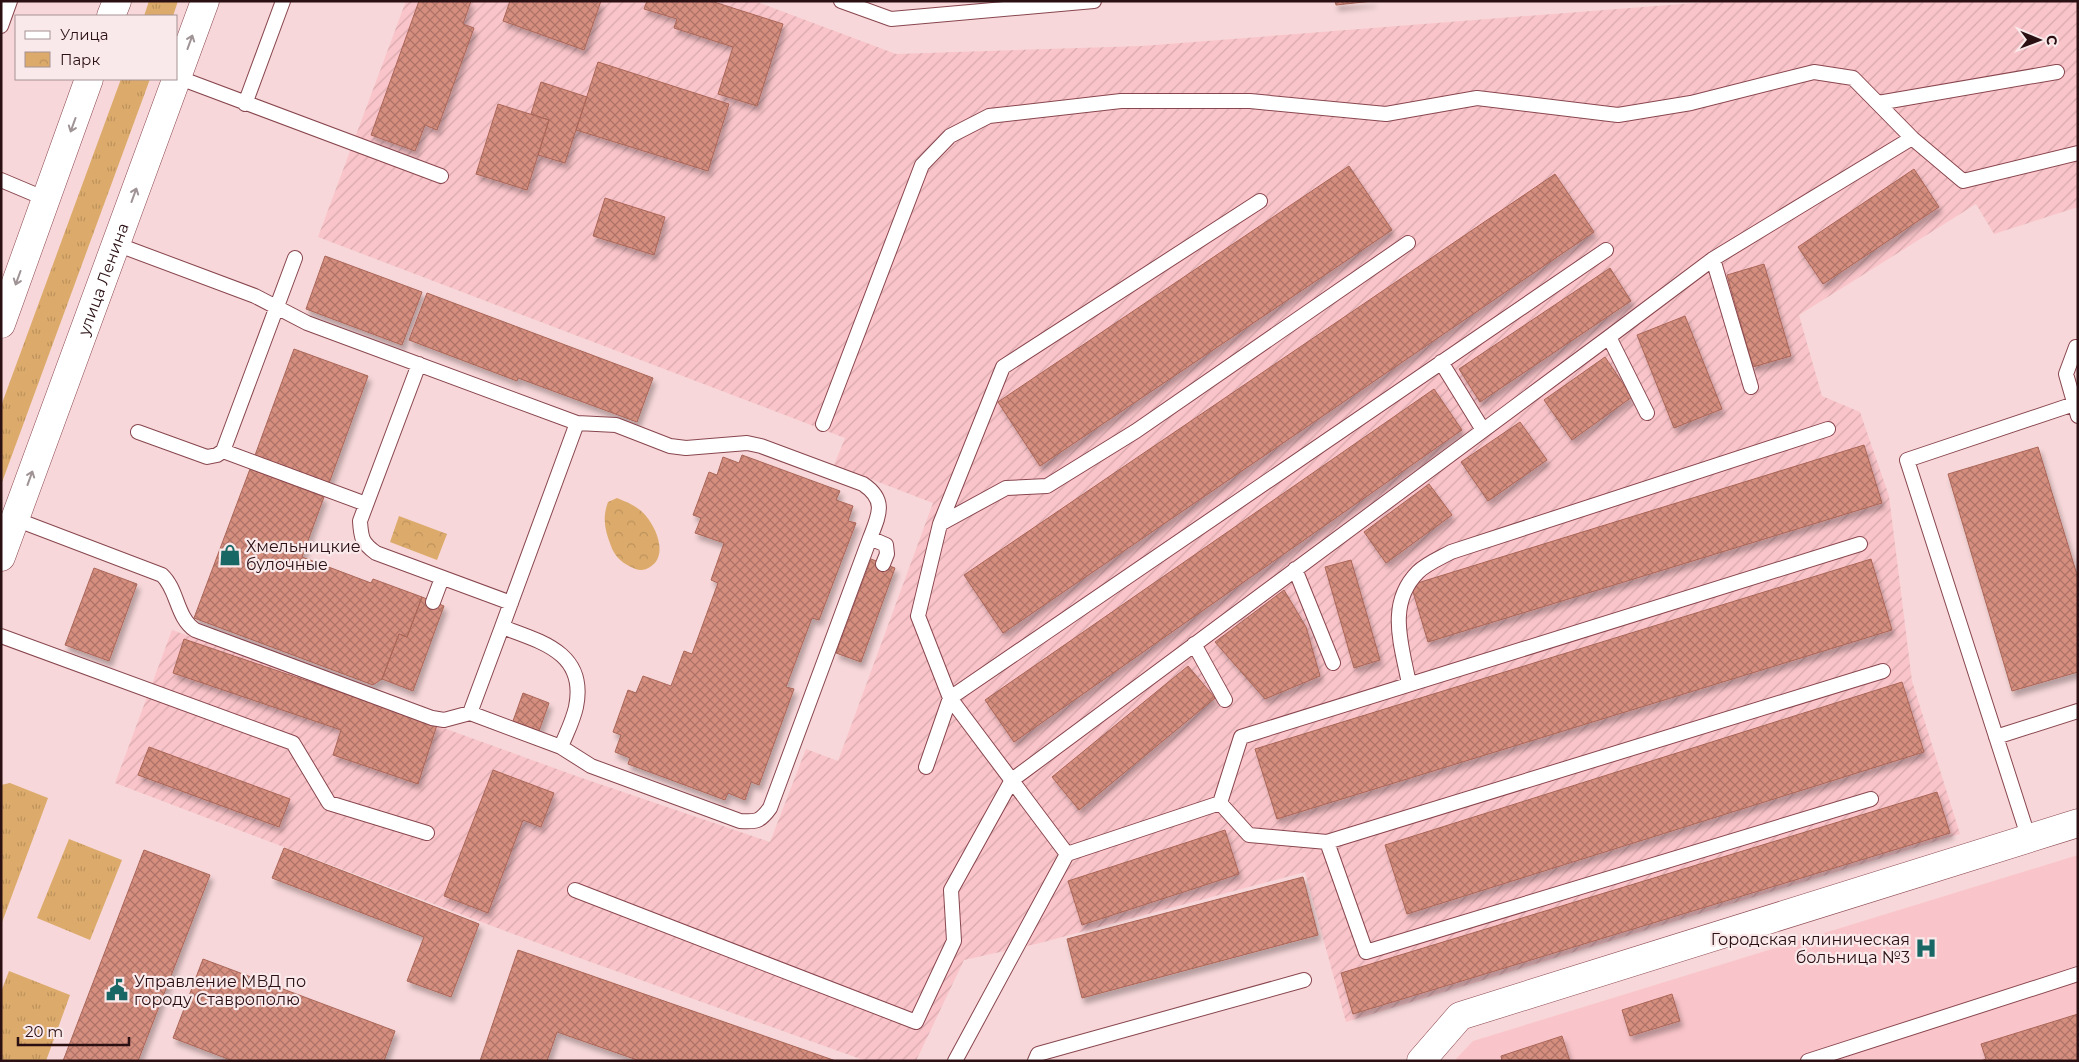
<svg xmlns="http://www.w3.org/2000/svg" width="2079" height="1062" viewBox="0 0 2079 1062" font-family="Montserrat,sans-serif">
	<defs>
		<pattern id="industrial-furrows" width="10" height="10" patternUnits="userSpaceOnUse" patternTransform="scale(1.25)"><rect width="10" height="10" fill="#fac5ca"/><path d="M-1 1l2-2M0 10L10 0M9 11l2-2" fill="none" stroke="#d6a8ad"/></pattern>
		<pattern id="grass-tufts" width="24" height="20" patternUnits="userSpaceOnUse" patternTransform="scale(1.25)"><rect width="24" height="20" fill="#dcab6b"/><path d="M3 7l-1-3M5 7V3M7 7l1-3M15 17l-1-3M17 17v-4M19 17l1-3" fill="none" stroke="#bd925c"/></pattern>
		<pattern id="park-crowns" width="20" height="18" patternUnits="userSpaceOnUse" patternTransform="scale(1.25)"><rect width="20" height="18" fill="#dcab6b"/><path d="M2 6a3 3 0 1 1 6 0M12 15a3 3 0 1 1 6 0" fill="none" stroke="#bd925c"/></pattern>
		<pattern id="building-cross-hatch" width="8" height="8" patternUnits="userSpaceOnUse" patternTransform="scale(1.25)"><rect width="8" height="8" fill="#d68f7f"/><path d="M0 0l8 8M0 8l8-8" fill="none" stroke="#ae7367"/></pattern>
		<filter id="shadow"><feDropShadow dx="3" dy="5.5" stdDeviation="2.5" flood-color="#0004"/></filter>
	</defs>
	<rect width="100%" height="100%" fill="#f7d7d9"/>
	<path fill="#fac5ca" d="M2078 855V1061H1454L1473 1041Z"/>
	<path fill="url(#industrial-furrows)" d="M406 1H755L896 54 1142 46 1720 1H2078V207L1994 234 1976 204 1799 315 1822 396 1860 412 1889 496 1912 681 1960 834 1346 1022 1305 872 1040 943 964 960 916 1061H866L524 938 115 783 172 630 579 777 770 842 806 749 838 761 933 503 834 465 845 438 318 237Z"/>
	<path fill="url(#grass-tufts)" d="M149 1H178L173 16H144Z
		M121 79H150L1 485V406Z
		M10 783 48 798 1 925V785Z
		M69 839 122 860 90 940 37 918Z
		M9 971 70 995 46 1061H1V992Z"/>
	<path fill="url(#park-crowns)" d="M617 498C627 502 639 507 646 516 657 529 668 556 650 567 643 572 636 570 629 566 621 562 614 555 611 546 605 531 602 518 608 502Z
		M399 516 447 534 437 560 390 542Z"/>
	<path fill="url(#building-cross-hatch)" stroke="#aa6658" filter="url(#shadow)" d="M419 1H471L463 24 474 28 437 130 425 125 415 151 371 135Z
		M510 1H601L584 50 503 21Z
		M647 1H711L783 24 757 106 718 94 733 47 674 28 677 19 644 9Z
		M1335 1H1373L1336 5Z
		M598 62 729 104 708 171 576 130Z
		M541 82 587 97 565 163 538 155 549 120 531 114Z
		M498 104 549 120 527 190 476 174Z
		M1349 166 1392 230 1040 466 998 402Z
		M1914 169 1939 207 1823 284 1798 247Z
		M1555 174 1594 232 1003 633 964 575Z
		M605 198 665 217 654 255 593 236Z
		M325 256 422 292 402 345 306 309Z
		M1764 264 1791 356 1753 367 1727 275Z
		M1610 268 1631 301 1480 402 1459 369Z
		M427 293 653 378 637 422 518 378 517 381 409 340Z
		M1685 316 1722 409 1674 428 1637 335Z
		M294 349 368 376 328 486 254 458Z
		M1605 357 1632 397 1572 440 1544 400Z
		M1434 389 1462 430 1014 742 985 700Z
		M1520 422 1547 460 1488 501 1461 462Z
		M1864 445 1882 503 1428 642 1411 585Z
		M2038 447 2078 578V672L2012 691 1948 474Z
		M742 455 840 491 836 500 853 506 848 521 856 523 819 620 812 618 786 687 794 689 759 785 751 782 745 800 728 793 725 800 628 764 630 758 615 752 621 735 613 732 628 690 636 693 643 676 671 686 684 651 692 654 718 583 711 580 724 543 695 533 701 518 693 515 709 472 717 475 723 457 739 463Z
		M250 469 324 497 302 557 371 583 373 579 422 597 407 637 399 634 382 679 373 685 194 618Z
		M1429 484 1452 515 1386 563 1364 532Z
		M871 559 895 568 861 662 836 653Z
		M1871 559 1892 630 1277 819 1255 749Z
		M1351 560 1380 660 1354 668 1325 567Z
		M94 568 137 584 109 661 65 645Z
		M1284 590 1306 627 1320 676 1265 699 1215 642Z
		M422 597 444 606 413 691 382 679 399 634 407 637Z
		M184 639 437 725 418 784 333 755 341 730 173 673Z
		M1188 666 1215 698 1079 810 1052 777Z
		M1902 682 1924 752 1407 914 1385 845Z
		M523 693 549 703 539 731 513 721Z
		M149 747 290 799 279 827 138 775Z
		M493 770 554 793 541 827 523 820 488 913 444 896Z
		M1937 792 1950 833 1353 1014 1341 973Z
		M1225 830 1239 874 1082 925 1068 881Z
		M284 848 479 924 451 997 407 981 424 937 272 878Z
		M144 850 210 875 138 1061H63Z
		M1303 877 1318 935 1082 998 1067 939Z
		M518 950 836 1061H640L557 1032 547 1061H480Z
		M203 959 395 1031 384 1061H233L173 1038Z
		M1672 994 1680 1021 1630 1036 1622 1010Z
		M2078 1014V1061H1981L1986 1059 1981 1044Z
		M1562 1036 1570 1061H1502L1501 1056Z"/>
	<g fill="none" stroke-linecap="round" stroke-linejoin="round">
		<g stroke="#88464e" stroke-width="16">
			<path id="service" d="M841 1 891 19 1094 1
				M1 26 10 1
				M177 77 441 176
				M1878 103 2057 72
				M245 104 283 1
				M1 180 46 199
				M116 244 255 296 307 323 577 423 502 627C542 642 587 653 576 707 573 721 566 734 561 747L591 766 740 821C756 822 760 822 770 808L870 538C879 515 887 500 863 484L761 446 747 443 686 448 670 446 616 425 577 423
				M1609 337 1713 259
				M2078 347H2076L2066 374 2078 416
				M1441 362 1483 430
				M419 364 360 521C361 538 362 543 376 553L511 603
				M1751 387 1713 259 1912 138 1963 181 2078 153
				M823 424 922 165 950 136 989 116 1121 101H1250L1386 114 1477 98 1618 115 1691 103 1814 72 1853 78 1912 138
				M138 432 207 457 217 455 223 451 295 258
				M223 451 366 504
				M15 519 162 575C178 590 176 617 195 630L432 718 444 720 470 713 502 627
				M940 524 1006 488 1047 486 1136 431 1408 243
				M870 538 886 545 887 554 883 564
				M1295 569 1333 663
				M433 602 442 578
				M1 636 293 743 329 803 427 833
				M1194 644 1225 700
				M1409 684C1402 646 1386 604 1418 572 1426 564 1440 558 1451 552L1828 429
				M470 713 561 747
				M1996 737 2078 711
				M926 767 950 698 918 616 940 524 1003 367 1260 201
				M1220 803 1249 835 1327 842 1883 671
				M2029 839 1907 460 2074 404
				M1327 842 1366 952 1871 799
				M1067 854 950 698 1606 250
				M575 890 916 1022 954 941 951 890 1012 780 1609 337 1647 413
				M955 1061 1067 854 1220 803 1241 737 1860 544
				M1035 1061 1038 1054 1304 980
				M1808 1061 2078 974"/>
		</g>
		<g stroke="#88464e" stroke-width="29">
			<path id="minor" d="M1421 1061 1460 1016 2078 823"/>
		</g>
		<g stroke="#88464e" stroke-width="29">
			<g id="secondary">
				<path d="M111 16 117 1"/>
				<path d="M1 324 89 79"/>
				<path id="s1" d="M1 557 205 1"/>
			</g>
		</g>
		<use href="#service" stroke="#fff" stroke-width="14"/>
		<use href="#minor" stroke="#fff" stroke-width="28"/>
		<use href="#secondary" stroke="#fff" stroke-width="28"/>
	</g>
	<defs><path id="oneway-shaft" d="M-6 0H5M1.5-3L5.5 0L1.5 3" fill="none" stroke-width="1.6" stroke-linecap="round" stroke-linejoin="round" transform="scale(1.25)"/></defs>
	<g stroke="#9f9395">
		<use href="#oneway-shaft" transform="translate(190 42) rotate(-70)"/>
		<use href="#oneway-shaft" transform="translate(73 125) rotate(110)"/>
		<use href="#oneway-shaft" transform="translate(134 195) rotate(-70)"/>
		<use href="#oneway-shaft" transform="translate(18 278) rotate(110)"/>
		<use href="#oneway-shaft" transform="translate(30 478) rotate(-70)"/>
	</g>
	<defs>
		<g id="shop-bare" transform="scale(1.725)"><path d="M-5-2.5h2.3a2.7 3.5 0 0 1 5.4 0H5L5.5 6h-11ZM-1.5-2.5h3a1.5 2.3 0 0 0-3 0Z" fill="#196765" stroke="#f9e9ea" stroke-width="2.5" paint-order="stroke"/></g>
		<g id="hospital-bare" transform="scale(1.725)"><path d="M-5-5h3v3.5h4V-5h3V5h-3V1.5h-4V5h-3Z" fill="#196765" stroke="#f9e9ea" stroke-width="2.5" paint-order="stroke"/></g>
		<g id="civic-bare" transform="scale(1.725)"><path d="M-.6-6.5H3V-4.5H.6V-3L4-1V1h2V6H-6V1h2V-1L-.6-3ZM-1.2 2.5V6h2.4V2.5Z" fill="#196765" stroke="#f9e9ea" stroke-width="2.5" paint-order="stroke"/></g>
	</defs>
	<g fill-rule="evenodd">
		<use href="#shop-bare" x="230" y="555"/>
		<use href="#hospital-bare" x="1926" y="948"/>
		<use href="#civic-bare" x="117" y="990"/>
	</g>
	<g text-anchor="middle" stroke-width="4.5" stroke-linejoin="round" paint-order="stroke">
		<g font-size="16" fill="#2a0f13" stroke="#f9e9ea">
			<text dy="6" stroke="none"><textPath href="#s1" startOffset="296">улица Ленина</textPath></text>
		</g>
		<g font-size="16" fill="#2a0f13" stroke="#f9e9ea" text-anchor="start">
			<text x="246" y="552">Хмельницкие<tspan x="246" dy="18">булочные</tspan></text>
			<text x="1910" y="945" text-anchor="end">Городская клиническая<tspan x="1910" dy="18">больница №3</tspan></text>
			<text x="134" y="987">Управление МВД по<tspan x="134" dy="18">городу Ставрополю</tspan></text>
		</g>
	</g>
	<rect width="2079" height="1062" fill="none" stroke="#2a0f13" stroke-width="5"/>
	<rect x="15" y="15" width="162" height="65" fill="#f9e9ea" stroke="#a69294"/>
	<rect x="25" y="31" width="25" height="8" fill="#ffffff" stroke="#a69294"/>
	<text x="60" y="40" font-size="15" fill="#2a0f13">Улица</text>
	<rect x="25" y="52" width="25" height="15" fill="url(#park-crowns)" stroke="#a69294"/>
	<text x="60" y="65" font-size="15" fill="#2a0f13">Парк</text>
	<g transform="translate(2039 40) rotate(91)" stroke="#f9e9ea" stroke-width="4" paint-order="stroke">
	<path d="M0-4L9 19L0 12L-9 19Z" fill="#2a0f13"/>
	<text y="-8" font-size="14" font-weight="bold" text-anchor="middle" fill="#2a0f13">С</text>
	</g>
	<path d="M18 1037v8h111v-8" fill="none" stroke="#2a0f13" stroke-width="2.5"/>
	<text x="25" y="1037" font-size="15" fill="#2a0f13" stroke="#f9e9ea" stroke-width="4" paint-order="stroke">20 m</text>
</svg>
